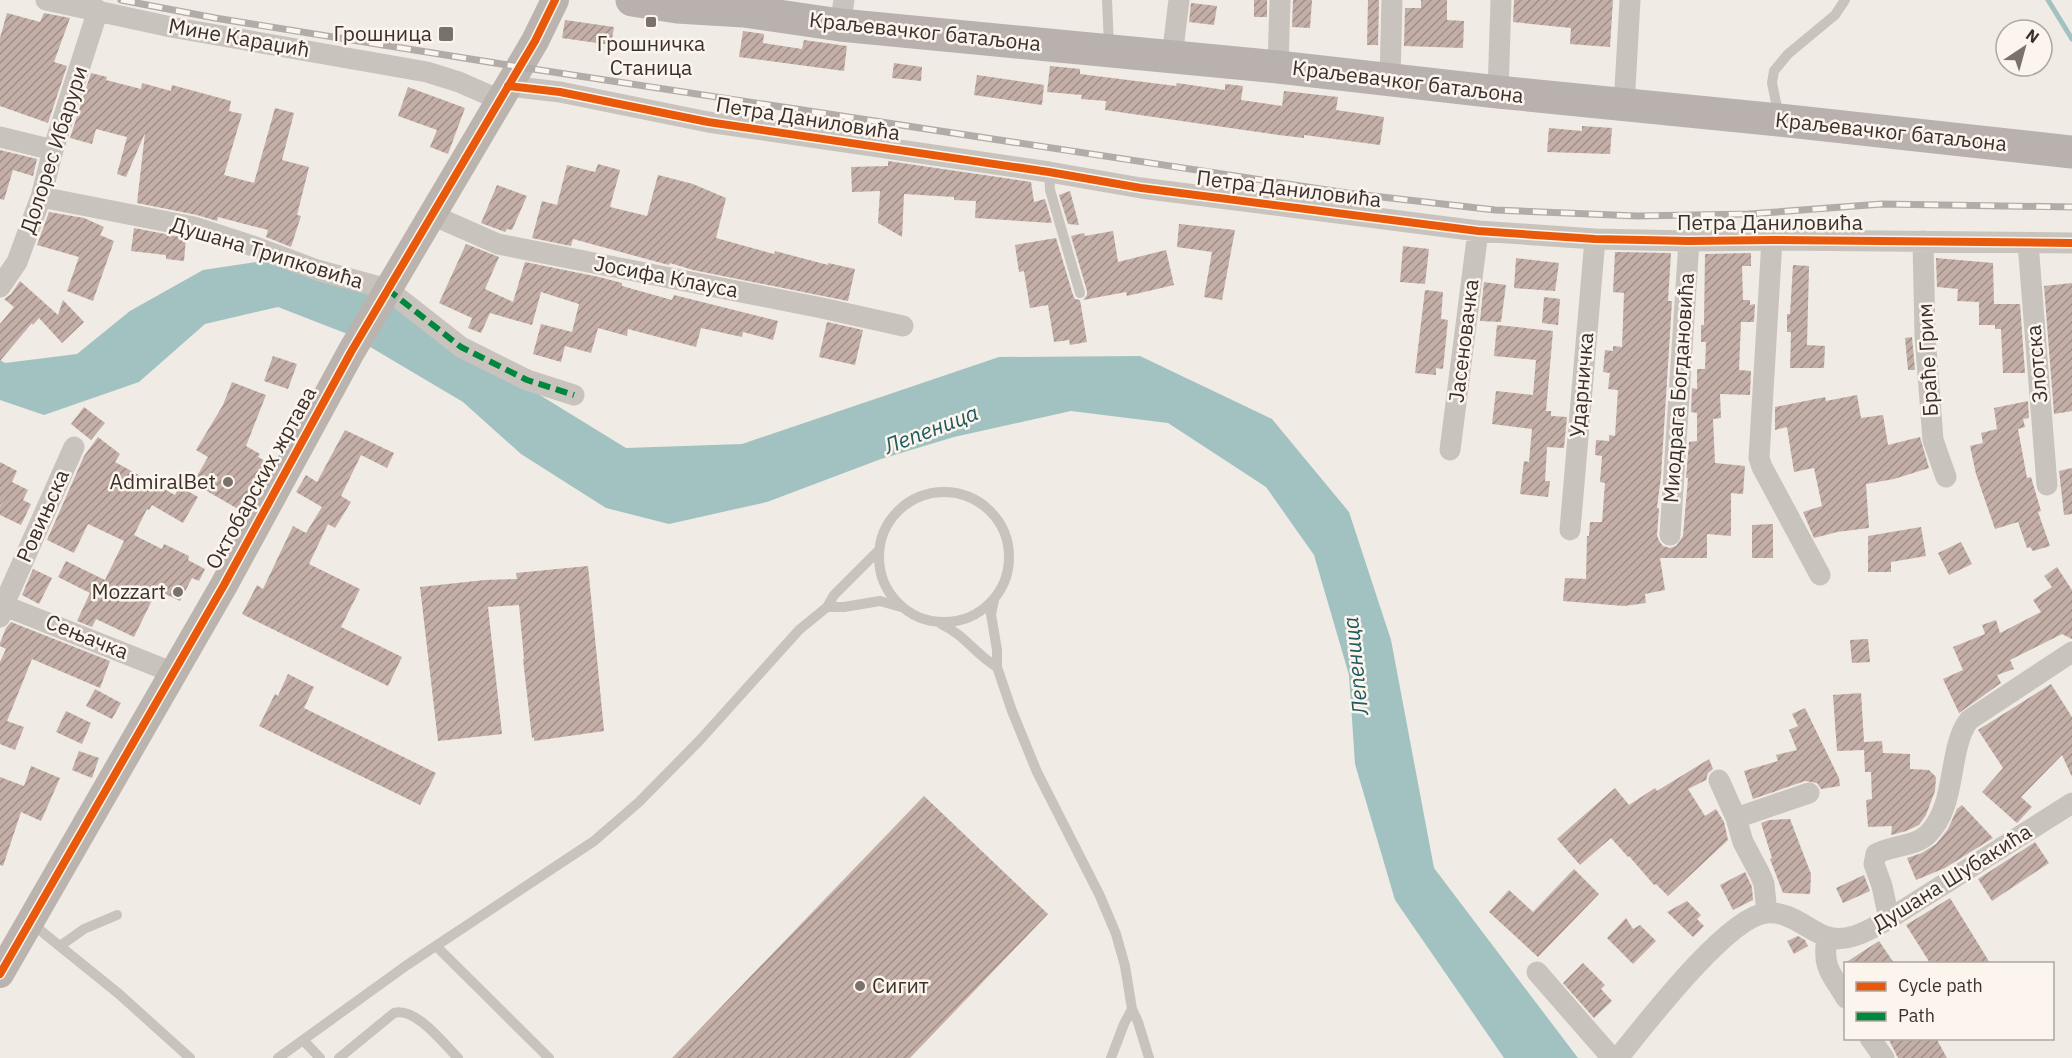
<svg xmlns="http://www.w3.org/2000/svg" width="2072" height="1058" viewBox="0 0 2072 1058" font-family="'IBM Plex Sans',sans-serif">
	<defs>
		<pattern id="building-hatch" width="6" height="6" patternUnits="userSpaceOnUse" patternTransform="scale(1.5)"><rect width="6" height="6" fill="#c3afa7"/><path d="M-1 1l2-2M0 6l6-6M5 7l2-2" fill="none" stroke="#a08f88"/></pattern>
	</defs>
	<rect width="100%" height="100%" fill="#f0ebe5"/>
	<path fill="#a1c2c1" d="M270 260 369 290 626 448 742 444 999 357 1140 356 1272 419 1349 512 1391 640 1434 868 1578 1058H1504L1395 900 1355 764 1349 675 1314 555 1266 487 1168 423 1071 411 954 437 881 459 767 502 669 524 606 508 521 454 463 402 350 335 278 307 205 324 139 382 44 415 0 400V360L5 363 77 354 130 311 203 270Z"/>
	<g fill="none" stroke-linecap="round" stroke-linejoin="round">
		<path stroke="#a1c2c1" stroke-width="5" d="M2048 0 2072 39"/>
	</g>
	<path fill="url(#building-hatch)" d="M1254 0H1267V17H1254Z
		M1293 0H1312L1310 28 1292 27Z
		M1368 0H1379L1378 45H1367Z
		M1421 0H1447V20L1464 21 1463 48 1404 46 1405 8H1421Z
		M1514 0H1613L1610 47 1570 44 1571 28 1513 22Z
		M1191 3 1217 6 1214 25 1189 22Z
		M7 13 40 22 44 13 70 18 54 62 67 66 48 123 0 106V38Z
		M565 20 614 27 611 45 562 38Z
		M743 31 764 34 763 43 802 49 804 40 847 46 844 71 739 57Z
		M894 63 922 67 921 81 892 78Z
		M1050 66 1080 69V74L1176 86 1177 83 1225 90V84L1243 86 1241 100 1282 106 1284 91 1338 97 1336 110 1384 117 1380 145 1304 135V138L1279 135 1105 110 1106 101 1081 99 1082 95 1047 92Z
		M91 73 107 77 106 80 141 89 142 83 171 91 172 85 231 101 229 111 242 114 224 175 254 183 275 108 294 113 282 160 309 167 297 215 301 216 291 247 266 237 268 230 218 217 217 221 197 215 137 203 145 133 126 177 117 174 127 137 96 129 92 144 70 138Z
		M977 75 1044 85 1042 105 974 95Z
		M408 87 465 108 448 154 430 147 437 130 398 116Z
		M1582 126 1612 128 1610 154 1547 152 1549 128 1582 131Z
		M0 150 37 159 33 176 13 170 4 200 0 199Z
		M888 161 1031 182 1034 202 1045 199 1052 223 975 218 976 201 954 200V197L904 194 902 237 878 223 880 191 852 192 851 167 888 166Z
		M598 164 620 170 610 207 647 216 658 175 693 184 726 198 716 238 774 254 775 251 828 265V263L855 269 848 301 693 270 670 263 669 265 665 264 573 239 571 246 532 238 542 201 557 205 567 165 595 172Z
		M497 185 527 196 512 230 507 229 505 232 481 223Z
		M1070 191 1079 225 1068 224 1059 195Z
		M49 212 84 218 104 227 100 235 114 241 93 301 67 291 79 257 37 245Z
		M1179 224 1235 230 1222 300 1204 297 1212 252 1177 247Z
		M134 228 186 238 184 261 166 259V255L131 251Z
		M1113 231 1118 262 1166 250 1174 285 1127 296 1126 292 1083 300 1087 295V291L1071 236 1084 233 1085 236Z
		M1056 238 1073 295 1075 299 1080 300 1087 342 1070 345 1069 340 1054 342 1048 305 1030 308 1024 271 1019 272 1015 245Z
		M466 244 499 257 485 289 513 302 525 262 599 277 622 283V286L672 300 674 295 778 321 773 340 743 332 742 337 701 328 696 347 628 329 627 336 598 328 591 353 565 346 561 362 533 354 541 324 572 332 579 304 541 292 532 325 490 313 481 333 468 328 472 318 439 303Z
		M1403 246 1429 249 1425 284 1400 282Z
		M1615 252 1671 253 1668 301H1672L1661 476 1657 508H1659L1657 535 1659 541 1663 546 1670 548 1676 546 1683 536 1688 478H1686L1689 442 1697 441V413L1691 412 1692 388 1697 389V369H1705L1706 342H1701V325H1704L1705 254 1751 253V266H1742L1743 300H1750V305L1755 304 1754 322H1741L1739 370 1751 371 1750 395 1720 394 1721 418 1713 419 1715 463 1745 466 1743 494 1731 493V536L1707 534V558H1660L1665 590 1645 594 1646 603 1624 606 1563 601 1565 578 1586 579 1587 536H1589L1590 522H1602L1605 483 1600 482 1602 456 1595 455 1596 440 1609 441V435L1615 436 1618 390 1608 389 1610 373 1603 372 1605 350 1613 351V346L1622 347 1624 293 1613 292Z
		M1516 258 1559 263 1555 291 1514 288Z
		M1936 258 1993 263 1994 304H2020L2025 373H2003L2001 329H1995V325H1979V302L1957 301 1958 289 1937 287Z
		M1793 265 1809 266 1807 345 1825 346 1824 368H1790L1791 332H1787V314H1790Z
		M20 281 58 315 63 300 84 322 62 343 39 318 33 325 32 323 0 361V324L14 307 4 299 11 294Z
		M1484 282 1506 285 1501 322 1480 321Z
		M2072 283V411L2054 414 2044 286Z
		M1425 290 1443 292 1441 319 1448 320 1443 369 1436 368V375L1415 373Z
		M1544 297 1560 299 1558 325 1542 323Z
		M827 322 863 330 855 365 819 357Z
		M1497 325 1553 331 1546 411H1551V416L1567 417 1564 448 1547 447 1545 481H1550L1548 497 1520 494 1524 461 1529 462 1532 429 1492 424 1496 391 1533 395 1536 360 1494 356Z
		M1912 337 1915 370H1908L1905 338Z
		M273 356 297 364 288 389 264 381Z
		M232 382 266 395 246 446 260 454 258 457 267 462 238 509 193 483 208 457 196 450 223 405Z
		M1857 395 1861 418 1883 415 1888 445 1920 437 1929 468 1894 479 1866 484 1869 528 1837 532 1814 538 1803 512 1822 506 1814 468 1794 472 1787 427 1775 430V407L1825 397 1826 401Z
		M2028 401 2029 418 2023 419 2025 427 2018 429 2027 478 2031 477 2041 511 2038 512 2050 546 2033 551 2030 547 2027 548 2018 522 1995 529 1976 474 1970 446 1983 443 1981 433 1997 429 1994 408Z
		M84 407 105 423 91 440 71 424Z
		M345 430 394 453 387 468 361 455 341 496 351 502 335 528 328 524 309 564 360 589 341 627 402 657 388 686 242 614 257 585 263 589 293 526 306 533 322 507 296 492 306 475 317 482Z
		M98 437 120 454 115 462 175 495 179 486 198 497 183 523 152 505 149 510 147 509 134 535 162 549 164 544 189 556 188 560 205 569 199 581 192 578 180 601 157 590 134 637 96 619 92 627 77 621 90 593 58 577 66 561 105 580 124 541 88 524 74 553 47 540 84 456Z
		M0 462 17 471 12 482 28 490 23 500 31 504 21 525 0 515V507L6 495 0 506Z
		M2072 468V514L2064 515 2059 471Z
		M1773 524V558H1752V525Z
		M1921 527 1926 556 1891 562V572H1868V536Z
		M1961 542 1972 564 1949 575 1938 553Z
		M588 566 604 731 534 741V737L532 738 523 659H524L519 605 488 607 502 734 438 741 420 587 485 580 517 579 516 573Z
		M2057 567 2072 590V639L2062 634 2010 660 2014 669 1997 675 2001 683 1959 713 1943 679 1963 670 1953 647 1985 634 1982 625 1996 620 2000 633 2041 612 2033 600 2052 587 2044 576Z
		M33 569 52 578 39 604 22 595Z
		M11 622 110 661 100 688 32 659 7 721 24 727 15 750 0 744V662L6 649 0 646V643L6 628Z
		M1868 639 1870 662 1852 663 1850 640Z
		M288 674 314 687 304 708 436 773 420 805 259 726 275 694 278 696Z
		M2051 684 2072 717V777L2062 755 2021 797 2032 807 2017 823 1982 792 2003 768 1978 730Z
		M95 689 121 703 112 719 86 706Z
		M1861 693 1864 742 1882 741 1883 753 1910 754V769L1929 770 1936 777 1935 791 1926 815 1919 825 1906 831 1891 835 1892 826 1868 827 1866 800 1872 799 1871 772H1865L1864 750 1837 751 1833 695Z
		M1805 708 1839 778 1840 786 1821 789 1817 783 1805 781 1753 799 1744 771 1778 761 1776 755 1797 750 1789 730 1798 726 1792 714Z
		M66 711 91 723 82 744 56 732Z
		M79 751 99 758 92 778 72 770Z
		M1709 759 1713 769 1708 773 1706 780 1688 789 1705 816 1716 809 1724 822 1728 840 1668 896 1656 884 1654 885 1629 856 1628 857 1611 838 1580 865 1557 839 1615 788 1629 805 1655 788 1657 791Z
		M31 766 60 778 41 821 21 812 3 866 0 865V777L24 786Z
		M924 796 1048 914 910 1058H672Z
		M1962 805 1993 838 1945 868 1916 880 1907 858 1922 853 1936 844 1948 829 1957 809Z
		M1790 819 1811 874 1810 894 1783 893 1770 859 1772 858 1761 823 1769 820Z
		M2035 842 2049 863 1992 901 1978 879Z
		M1574 869 1599 894 1538 957 1489 912 1509 890 1533 912Z
		M1745 872 1752 887 1753 900 1733 910 1720 885Z
		M1864 875 1870 891 1843 903 1836 888Z
		M1950 898 1990 963H1930L1906 925Z
		M1687 901 1701 915 1697 919 1704 926 1693 937 1667 912Z
		M1626 918 1633 929 1640 925 1656 941 1633 964 1607 938Z
		M1798 936 1805 940 1808 946 1794 954 1787 941Z
		M1879 941 1894 963H1845Z
		M1583 963 1605 985 1601 989 1612 1001 1594 1018 1563 983Z
		M1888 1038H1936L1947 1058H1898Z"/>
	<g fill="none" stroke-linecap="round" stroke-linejoin="round">
		<path stroke="#c9c3be" stroke-width="10" d="M1107 0 1109 46
			M1779 117 1772 83 1774 71 1788 54 1835 15 1845 0
			M1049 172 1050 190 1080 293
			M879 557a65 65 0 1 1 130 0a65 65 0 1 1-130 0Z
			M994 600 991 614 997 650V667L1012 711 1037 772 1100 896 1116 934 1125 966 1132 1009 1138 1022 1149 1058
			M827 607H844L880 601 901 607
			M941 624C965 635 975 654 997 667
			M30 922 119 994 190 1058
			M60 946 84 929 117 915
			M436 946 549 1058
			M303 1040 320 1058
			M278 1058 407 965 594 841 639 802 700 740 799 630 827 607 834 595 878 551
			M339 1058 394 1013C416 1007 443 1043 458 1058
			M1111 1058 1124 1024 1132 1009"/>
		<path stroke="#c9c3be" stroke-width="21" d="M46 0 171 27 427 72 459 82 500 100
			M840 25 844 0
			M1172 57 1179 0
			M1278 67 1280 0
			M1390 79 1392 0
			M508 86 560 92 708 122 1049 172 1141 188 1478 231 1595 239 1689 241 1772 240 2072 243
			M1498 92 1501 0
			M1624 106 1630 0
			M0 137 53 150
			M41 197 194 227 253 246 317 270 387 289 461 347 527 380 574 395
			M432 215 498 244 822 308 903 326
			M1772 240 1759 458 1762 467 1820 575
			M1923 241 1925 335 1933 440 1946 477
			M2028 243 2047 485
			M0 287 17 262 41 197 53 150 98 10
			M1450 450 1478 231
			M1570 530 1595 239
			M1670 535 1689 241
			M0 604 174 673
			M0 617 4 604 74 447
			M1719 780 1736 818 1743 842 1760 874 1764 884 1767 913
			M1736 818 1809 793
			M1889 919 1882 886 1874 864 1876 854C1891 845 1915 847 1928 834 1958 804 1947 749 1969 720L2072 652
			M1827 937C1822 968 1831 973 1846 998
			M1537 972 1612 1058
			M1870 1038 1884 1058
			M1618 1058C1644 1026 1727 917 1766 913 1790 911 1805 928 1825 936 1846 945 1871 929 1889 919L2072 803"/>
		<path stroke="#bab3ae" stroke-width="28" d="M0 974 224 585 351 352 535 41 555 0"/>
		<path stroke="#b8b1ad" stroke-width="33" d="M632 0 677 7 744 11 840 25 1278 67 1498 92 1779 120 2072 152"/>
		<g stroke="#b1aca8" stroke-width="7">
			<path id="rail" d="M121 0 215 18 520 67 1347 193 1495 210 1637 216 1749 214 1882 204 2072 207"/>
		</g>
		<use href="#rail" stroke="#fbf5ee" stroke-width="4.5" stroke-dasharray="14" stroke-linecap="butt"/>
		<path stroke="#00873e" stroke-width="6" stroke-dasharray="12 6" stroke-linecap="butt" d="M387 289 461 347 527 380 574 395"/>
		<g stroke="#fbf5ee" stroke-width="11">
			<path id="cycleway" d="M508 86 560 92 708 122 1049 172 1141 188 1478 231 1595 239 1689 241 1772 240 2072 243
				M0 974 224 585 351 352 535 41 555 0"/>
		</g>
		<use href="#cycleway" stroke="#e8590c" stroke-width="8"/>
	</g>
	<g fill="#7a716c" stroke="#fbf5ee" stroke-width="2">
		<rect x="645" y="16" width="12" height="12" rx="3"/>
		<rect x="438" y="26" width="16" height="16" rx="3"/>
		<circle cx="228" cy="482" r="6"/>
		<circle cx="178" cy="592" r="6"/>
		<circle cx="860" cy="986" r="6"/>
	</g>
	<g text-anchor="middle" stroke-width="5" stroke-linejoin="round" paint-order="stroke">
		<g font-size="21" fill="#3b302b" stroke="#fbf5ee">
			<text transform="translate(925 32) rotate(6)" y="7">Краљевачког батаљона</text>
			<text transform="translate(239 38) rotate(10)" y="7">Мине Караџић</text>
			<text transform="translate(1408 82) rotate(7)" y="7">Краљевачког батаљона</text>
			<text transform="translate(808 119) rotate(9)" y="7">Петра Даниловића</text>
			<text transform="translate(1891 132) rotate(6)" y="7">Краљевачког батаљона</text>
			<text transform="translate(54 150) rotate(-72)" y="7">Долорес Ибарури</text>
			<text transform="translate(1289 189) rotate(7)" y="7">Петра Даниловића</text>
			<text x="1770" y="230">Петра Даниловића</text>
			<text transform="translate(267 253) rotate(17)" y="7">Душана Трипковића</text>
			<text transform="translate(666 277) rotate(11)" y="7">Јосифа Клауса</text>
			<text transform="translate(1464 341) rotate(-83)" y="7">Јасеновачка</text>
			<text transform="translate(1928 360) rotate(-93)" y="7">Браће Грим</text>
			<text transform="translate(2037 364) rotate(-95)" y="7">Злотска</text>
			<text transform="translate(1582 385) rotate(-85)" y="7">Ударничка</text>
			<text transform="translate(1679 388) rotate(-86)" y="7">Миодрага Богдановића</text>
			<text transform="translate(261 478) rotate(-61)" y="7">Октобарских жртава</text>
			<text transform="translate(43 516) rotate(-66)" y="7">Ровињска</text>
			<text transform="translate(87 637) rotate(22)" y="7">Сењачка</text>
			<text transform="translate(1952 878) rotate(-32)" y="7">Душана Шубакића</text>
		</g>
		<g font-size="21" fill="#3b302b" stroke="#fbf5ee" text-anchor="end">
			<text x="432" y="41">Грошница</text>
			<text x="651" y="51" text-anchor="middle">Грошничка<tspan x="651" dy="24">Станица</tspan></text>
			<text x="216" y="489">AdmiralBet</text>
			<text x="166" y="599">Mozzart</text>
			<text x="872" y="993" text-anchor="start">Сигит</text>
		</g>
		<g font-size="22" font-style="italic" fill="#1f5a5e" stroke="#fbf5ee">
			<text transform="translate(931 429) rotate(-21)" y="8">Лепеница</text>
			<text transform="translate(1355 666) rotate(-96)" y="8">Лепеница</text>
		</g>
	</g>
	<rect x="1844" y="962" width="210" height="78" fill="#fbf5ee" stroke="#aea6a0" stroke-width="1.5"/>
	<rect x="1856" y="982" width="30" height="9" fill="#e8590c" stroke="#aea6a0" stroke-width="1.5"/>
	<text x="1898" y="992" font-size="18" fill="#3b302b">Cycle path</text>
	<rect x="1856" y="1012" width="30" height="9" fill="#00873e" stroke="#aea6a0" stroke-width="1.5"/>
	<text x="1898" y="1022" font-size="18" fill="#3b302b">Path</text>
	<g transform="translate(2024 48) rotate(36)"><circle r="28" fill="#fbf5ee" stroke="#aea6a0" stroke-width="1.5"/>
	<path d="M0-4.5L10 22L0 15L-10 22Z" fill="#7a716c"/>
	<text y="-9" font-size="16" font-weight="bold" text-anchor="middle" fill="#3b302b">N</text>
	</g>
</svg>
